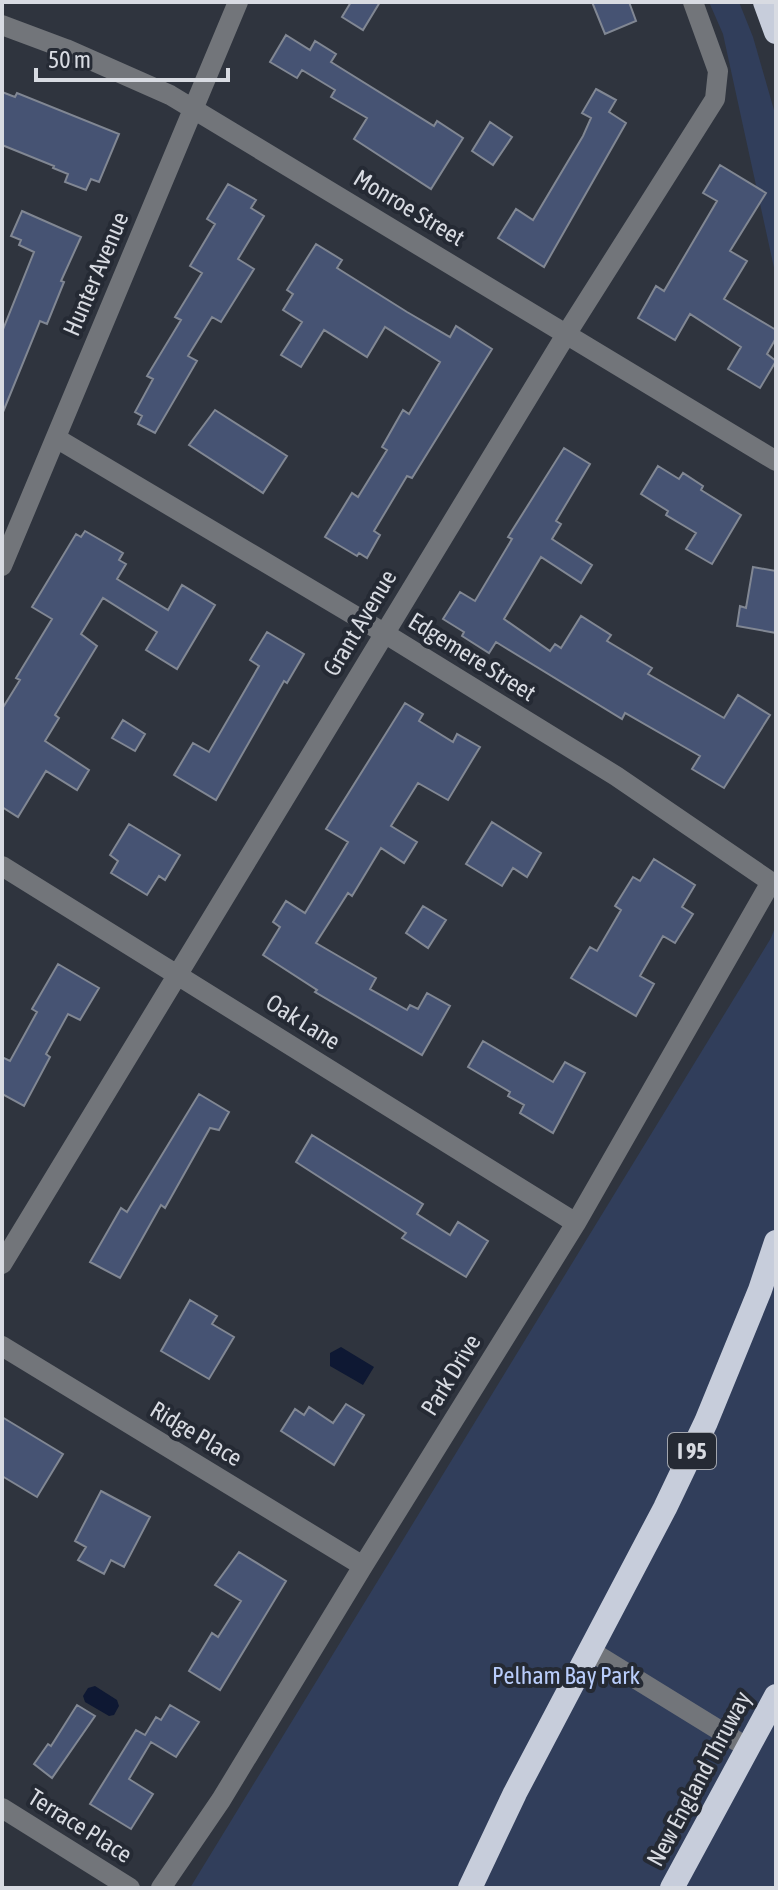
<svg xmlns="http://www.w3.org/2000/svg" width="778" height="1890" viewBox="0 0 778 1890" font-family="'Asap Condensed',sans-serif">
	<rect width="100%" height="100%" fill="#2f343e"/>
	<path fill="#313e5b" d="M709 2H739L753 37 776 117V277L723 34Z
		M776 925V1888H190L771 938Z"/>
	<path fill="#0e1833" d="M341 1347 374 1367 363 1385 330 1366V1353Z
		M95 1686 117 1700 119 1706 114 1715 109 1716 85 1702 83 1696 88 1688Z"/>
	<path fill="#465373" stroke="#818793" stroke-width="2" d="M351 2H380L363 30 342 17Z
		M592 2H629L636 21 605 34Z
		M286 35 310 50 315 41 336 54 331 62 434 126 437 121 463 138 431 189 354 139 367 118 331 97 335 90 302 70 297 78 270 62Z
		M596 89 616 100 609 112 626 123 544 267 498 238 516 209 533 220 583 136 591 118 582 113Z
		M2 92 15 97 17 93 119 134 99 182 91 179 86 190 65 182 68 174 53 168 54 166 2 145Z
		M490 122 512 137 493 165 472 151Z
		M720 165 766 193 730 251 747 261 724 299 776 330V338L767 354 776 361 760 388 728 369 741 347 690 314 675 340 638 318 656 286 664 291 717 201 703 193Z
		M228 184 256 200 251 208 264 216 238 259 254 269 221 322 212 317 188 356 197 361 155 433 138 424 142 416 135 412 153 379 147 376 181 320 175 317 202 273 190 266 215 224 207 219Z
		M22 211 81 237 61 281 64 282 47 324 40 321 3 412 2 332 34 252 19 245 21 240 11 236Z
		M316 244 342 260 337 268 407 312 450 337 456 326 492 349 412 478 407 476 374 531 380 535 367 558 359 553 357 556 325 537 352 493 358 497 387 450 382 447 403 410 409 414 440 362 385 327 367 357 324 330 301 367 281 355 302 322 283 310 293 294 287 290Z
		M215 410 287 456 263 493 189 445Z
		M564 448 590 464 556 521 561 524 552 539 592 565 581 583 541 557 504 619 550 651 555 644 561 648 581 616 611 635 607 641 652 668 648 674 724 718 738 695 770 715 724 788 692 769 700 756 625 713 622 719 496 642 489 653 462 636 464 632 443 619 460 592 475 601 512 539 508 537Z
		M658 466 679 479 683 473 703 486 701 490 741 515 712 564 686 549 696 533 666 515 668 511 641 494Z
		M85 531 123 553 119 560 126 564 117 579 168 610 182 585 215 605 177 669 146 650 157 632 103 598 81 634 97 646 55 715 59 718 45 741 89 770 77 790 46 771 18 817 2 807V709L20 680 16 678 52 619 32 607 76 534 81 537Z
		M753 567 776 571V633L737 626 740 606 746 608Z
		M267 632 304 654 287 683 284 681 216 800 174 775 193 743 209 752 259 666 250 660Z
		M405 703 423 714 419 721 453 742 457 734 480 747 448 800 418 783 391 826 417 842 404 863 381 848 352 896 348 893 316 943 376 978 370 989 407 1010 410 1005 418 1009 427 993 450 1006 422 1055 315 992 317 990 263 955 280 927 273 922 286 901 305 913 348 842 326 829Z
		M123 720 145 734 135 751 112 738Z
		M492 822 541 853 527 877 513 868 502 886 466 864Z
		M129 824 180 855 165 880 159 876 147 895 111 873 118 861 110 855Z
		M654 859 695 885 682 907 693 914 675 943 663 936 640 976 654 984 636 1016 571 978 590 947 597 951 621 910 615 906 633 877 640 881Z
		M423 906 446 920 428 948 406 933Z
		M58 964 99 988 80 1020 68 1014 46 1054 50 1057 24 1106 2 1094V1057L10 1061 37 1012 32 1009Z
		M483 1041 553 1082 565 1062 585 1073 553 1133 520 1113 524 1105 508 1096 510 1092 468 1067Z
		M199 1094 229 1112 219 1130 210 1128 165 1208 161 1205 120 1278 90 1262 121 1208 127 1212Z
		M312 1135 423 1204 417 1214 450 1235 458 1222 488 1241 466 1277 402 1238 406 1233 296 1162Z
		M190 1300 217 1316 212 1324 234 1337 209 1379 161 1351Z
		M346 1404 364 1415 334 1465 281 1431 295 1409 304 1415 309 1407 333 1423Z
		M2 1417 63 1454 37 1497 2 1476Z
		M101 1491 150 1517 124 1567 111 1560 104 1574 78 1560 86 1547 75 1541Z
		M239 1552 286 1581 220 1690 189 1671 212 1633 218 1637 241 1601 215 1585Z
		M77 1705 95 1716 52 1778 34 1764 48 1744 51 1746Z
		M170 1705 199 1722 176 1757 151 1742 129 1779 153 1794 131 1829 90 1804 136 1730 145 1735 156 1717 161 1720Z"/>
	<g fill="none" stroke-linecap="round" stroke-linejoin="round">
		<path stroke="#72757a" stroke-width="20" d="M2 25 66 49 170 95 776 461
			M56 438 384 633 616 776 771 882 576 1223 363 1566 221 1800 161 1888
			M2 566 238 2
			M2 866 576 1223
			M2 1264 567 333 715 99 718 71 693 2
			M2 1346 363 1566
			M589 1650 748 1748
			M2 1808 130 1888"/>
		<path stroke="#c7cddb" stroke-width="24" d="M765 2 776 32
			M470 1888 515 1793 665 1508 706 1422 760 1290 776 1242
			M672 1888 776 1696"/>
	</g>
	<g text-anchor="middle" stroke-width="8" stroke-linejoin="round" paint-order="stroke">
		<rect fill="#252a34" stroke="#a2a6ae" stroke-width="2" x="668" y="1433" width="48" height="36" rx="6"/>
		<g font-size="22" font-weight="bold" fill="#d8dbe2">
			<text x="692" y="1459">I 95</text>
		</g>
		<g font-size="24" fill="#d8dbe2" stroke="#252a34">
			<text transform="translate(409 208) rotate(31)" y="8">Monroe Street</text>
			<text transform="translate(96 274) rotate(-67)" y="8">Hunter Avenue</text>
			<text transform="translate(360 623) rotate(-59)" y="8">Grant Avenue</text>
			<text transform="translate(472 657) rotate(32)" y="8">Edgemere Street</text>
			<text transform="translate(303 1022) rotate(32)" y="8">Oak Lane</text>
			<text transform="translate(451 1375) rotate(-58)" y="8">Park Drive</text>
			<text transform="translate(196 1434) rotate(31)" y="8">Ridge Place</text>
			<text transform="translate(699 1779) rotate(-62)" y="8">New England Thruway</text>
			<text transform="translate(80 1826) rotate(32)" y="8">Terrace Place</text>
		</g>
		<g font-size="24" fill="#b9cdfb" stroke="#252a34">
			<text x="566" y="1684">Pelham Bay Park</text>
		</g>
	</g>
	<rect width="778" height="1890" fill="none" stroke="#d8dbe2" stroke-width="8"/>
	<path d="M36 68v12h192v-12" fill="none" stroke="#d8dbe2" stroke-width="4"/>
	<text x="48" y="68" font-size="24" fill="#d8dbe2" stroke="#252a34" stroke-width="6" paint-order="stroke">50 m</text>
</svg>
